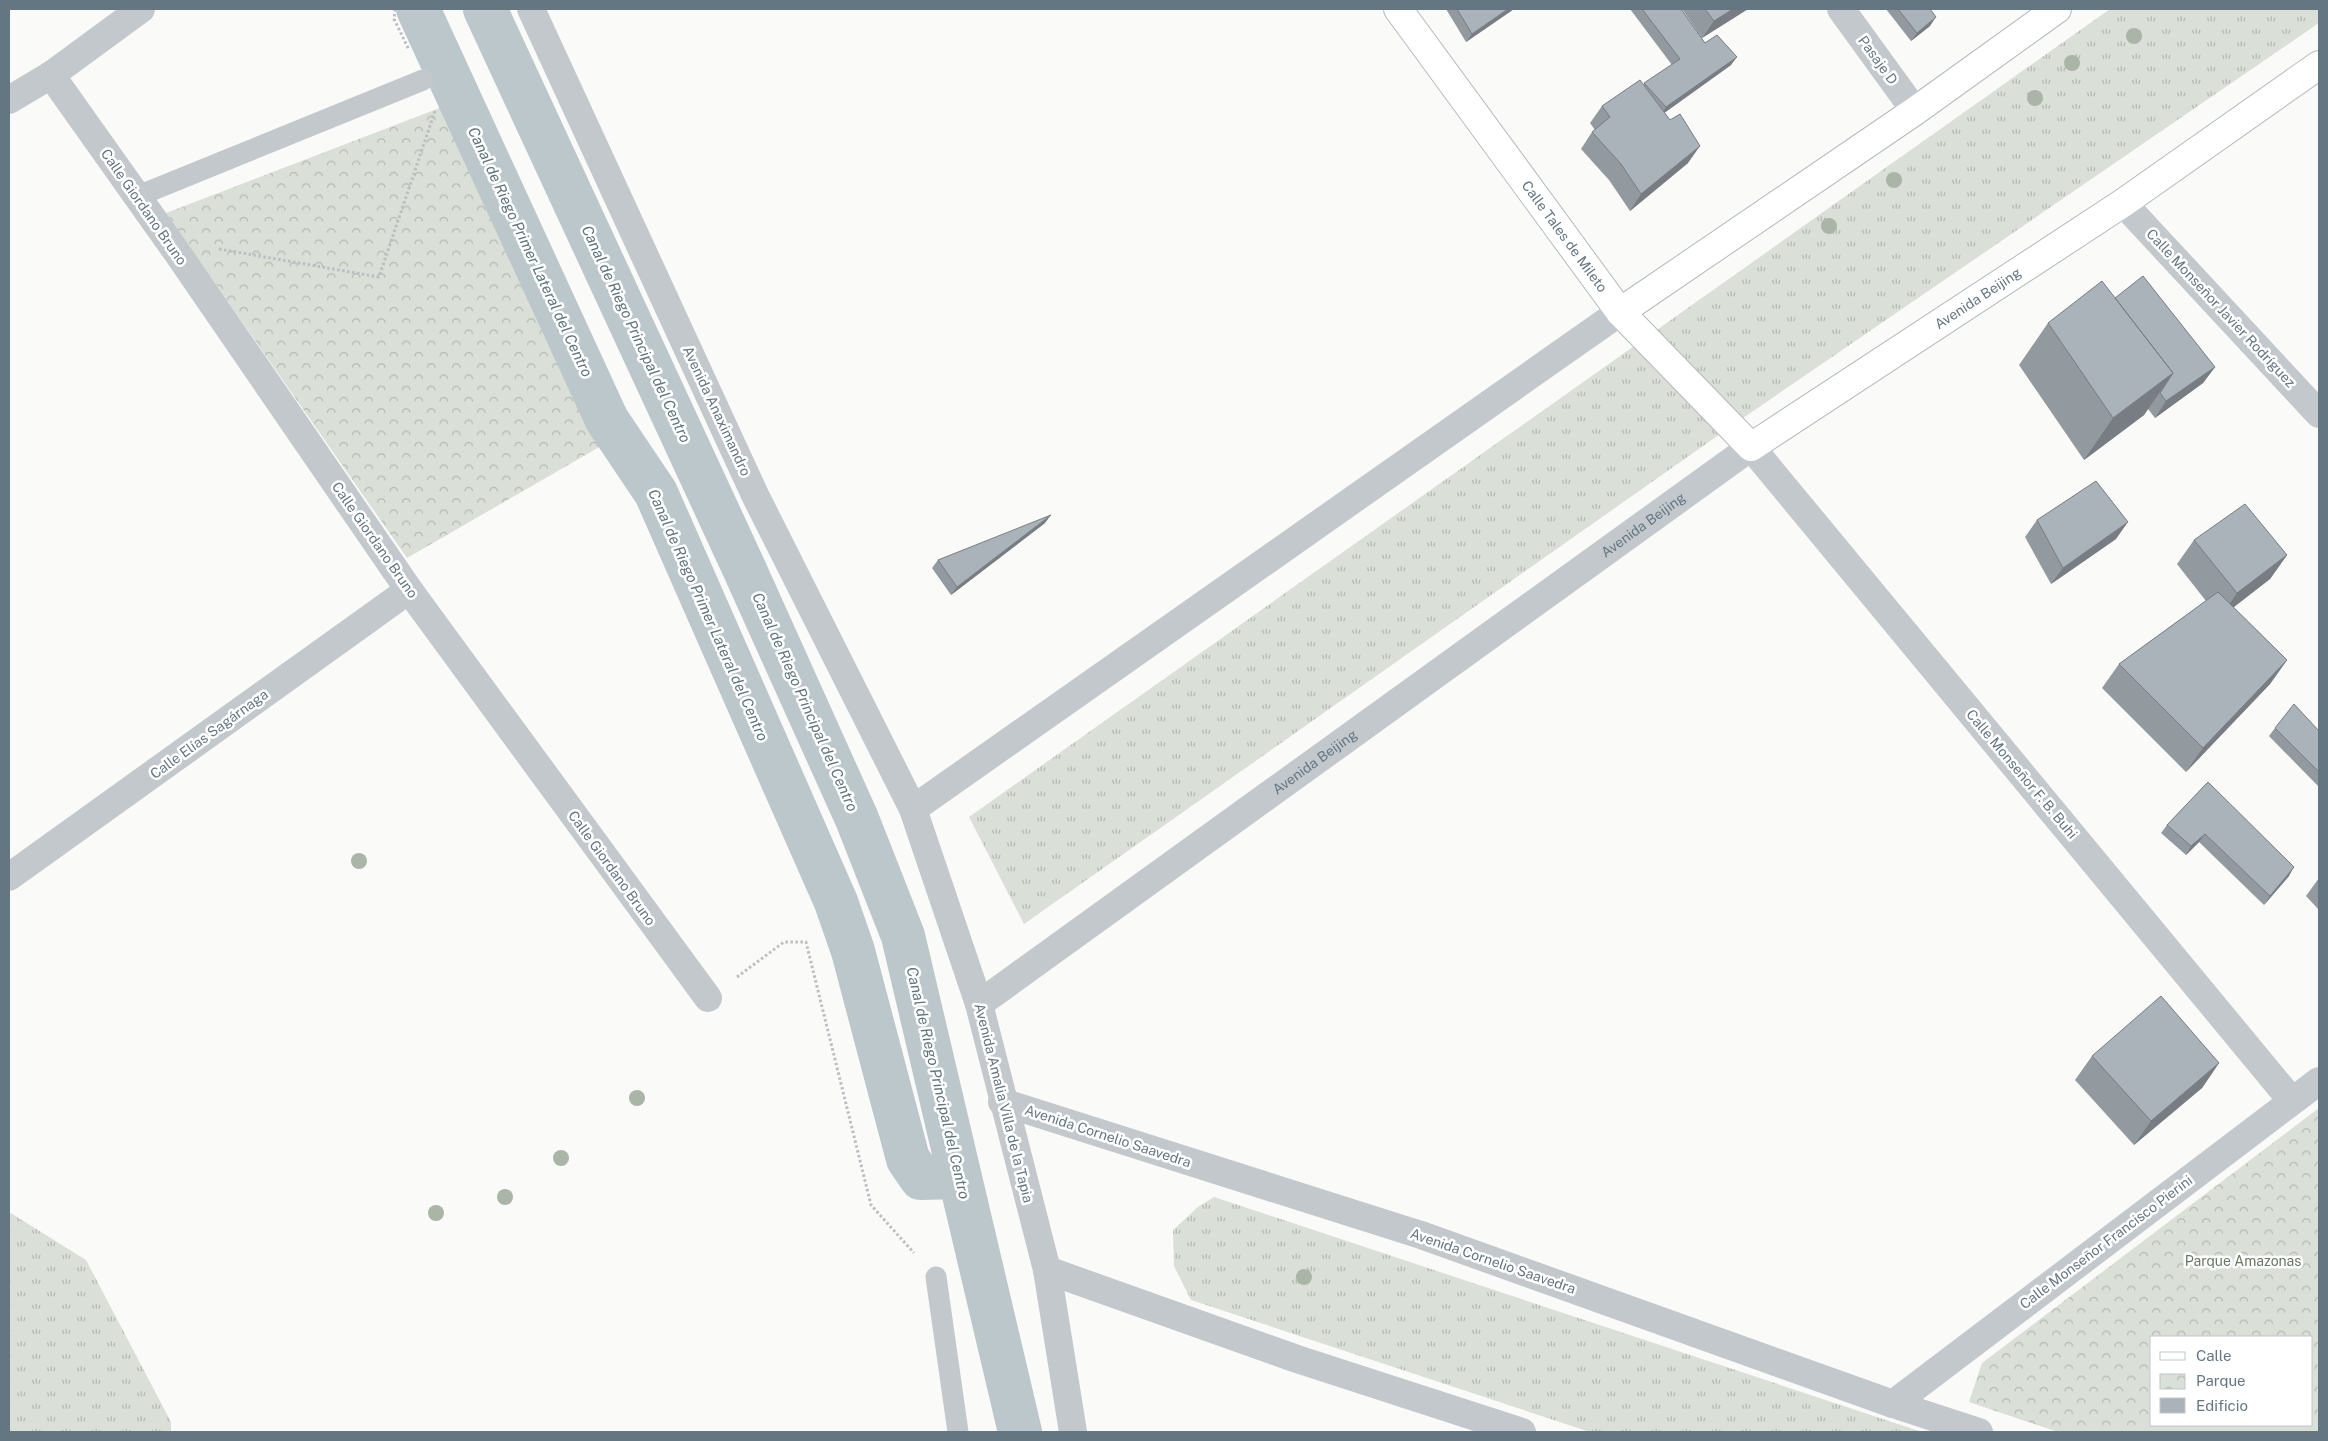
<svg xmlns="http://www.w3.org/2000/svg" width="2328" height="1441" viewBox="0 0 2328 1441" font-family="'Public Sans',sans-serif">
	<defs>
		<pattern id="grass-tufts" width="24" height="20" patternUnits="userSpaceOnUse" patternTransform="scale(1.25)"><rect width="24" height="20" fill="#dadfd7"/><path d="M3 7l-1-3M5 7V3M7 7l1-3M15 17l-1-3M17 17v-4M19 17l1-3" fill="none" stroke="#b4b9b4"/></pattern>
		<pattern id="park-crowns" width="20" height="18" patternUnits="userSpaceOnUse" patternTransform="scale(1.25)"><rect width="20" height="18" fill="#dadfd7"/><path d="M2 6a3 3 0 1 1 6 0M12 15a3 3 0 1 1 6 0" fill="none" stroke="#b4b9b4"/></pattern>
	</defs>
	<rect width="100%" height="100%" fill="#fafaf8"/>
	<path fill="url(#grass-tufts)" d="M2110 9H2319V23L1730 427 1024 924 969 817Z
		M1214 1197 1922 1432H1590L1191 1300 1174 1266 1173 1230 1198 1207Z
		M9 1212 86 1260 171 1422V1432H9Z"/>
	<path fill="url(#park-crowns)" fill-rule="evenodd" d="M450 104 601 446 407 558 166 213Z
		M2319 1108V1432H2058L1969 1402 1982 1363ZM2152 1337H2312V1425H2152Z"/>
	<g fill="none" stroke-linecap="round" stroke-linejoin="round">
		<path stroke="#bbc7cb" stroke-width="44" d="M418 9 607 420 656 493 836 902 853 951 908 1159 921 1178 960 1177
			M485 9 743 566 857 819 903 936 1020 1432"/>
		<g stroke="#b3babf" stroke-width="30">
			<g id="secondary">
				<path id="s2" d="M1398 9 1620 312 1751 447 2123 203 2319 65"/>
				<path d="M1620 312 1915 111 2057 9"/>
			</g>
		</g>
		<path stroke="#bbbfc2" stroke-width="3" stroke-dasharray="2.5 2.5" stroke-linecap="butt" d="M395 9 394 19 409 50
			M219 249 379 277 435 111
			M737 977 784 942H806L871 1205 914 1253"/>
		<path stroke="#c3c8cc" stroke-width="21" d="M138 196 423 80
			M936 1277 958 1432"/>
		<g stroke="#c3c8cc" stroke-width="28">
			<path d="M531 9 755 495 913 809 979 1004 1047 1270 1073 1432"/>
			<path d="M1841 9 1915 111"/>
			<path d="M51 75 176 251 409 590 708 998"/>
			<path d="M9 100 51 75 141 9"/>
			<path d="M2123 203 2319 414"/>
			<path d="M913 809 1620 312"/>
			<path d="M9 877 409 590"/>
			<path id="s1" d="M979 1004 1751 447 2292 1101"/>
			<path d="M1002 1102 1421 1235 1893 1404 1979 1432"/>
			<path d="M1047 1270 1297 1359 1522 1432"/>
			<path d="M1893 1404 2319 1081"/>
		</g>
		<use href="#secondary" stroke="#fff" stroke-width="28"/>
	</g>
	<g fill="#aab4a7">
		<circle cx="2134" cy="36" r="8"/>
		<circle cx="2072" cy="63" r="8"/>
		<circle cx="2035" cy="98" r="8"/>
		<circle cx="1894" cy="180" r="8"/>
		<circle cx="1829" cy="226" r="8"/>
		<circle cx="359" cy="861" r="8"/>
		<circle cx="637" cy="1098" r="8"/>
		<circle cx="561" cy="1158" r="8"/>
		<circle cx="505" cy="1197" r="8"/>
		<circle cx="436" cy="1213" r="8"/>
		<circle cx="1304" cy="1277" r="8"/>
	</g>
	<path fill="#929a9f" d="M1446 9H1514L1466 42Z
		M1630 9H1681L1705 43 1731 65 1664 113 1688 163 1630 211 1609 180 1581 149 1592 132 1595 130 1590 123 1602 106 1644 84 1672 65Z
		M1682 9H1748L1702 38Z
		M1886 9H1930V26L1911 41Z
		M2115 298 2215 367 2203 383 2155 418 2148 409 2144 415 2084 460 2019 365 2048 323Z
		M2037 520 2116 539 2051 584 2025 537Z
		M1045 523 951 595 932 568 938 560Z
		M2194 540 2287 555 2270 579 2233 607 2287 660 2270 684 2186 772 2102 688 2119 664 2206 601 2177 564Z
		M2275 728 2319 731V787L2269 736Z
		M2208 782 2289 876 2264 905 2199 842 2186 855 2161 833 2167 825Z
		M2319 878V910L2306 896Z
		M2092 1056 2219 1063 2202 1088 2134 1145 2075 1080Z"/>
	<path fill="#777d82" d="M1508 9H1514L1466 42 1472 34Z
		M1733 9H1748L1702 38 1714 21Z
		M1936 17 1930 26 1911 41 1917 33Z
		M1737 57 1731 65 1660 116 1666 107Z
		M1700 146 1688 163 1630 211 1641 194Z
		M2215 367 2203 383 2155 418 2166 401Z
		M2173 373 2144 415 2084 460 2113 418Z
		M1051 515 1045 523 951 595 957 587Z
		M2128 522 2116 539 2051 584 2063 568Z
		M2287 555 2270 579 2220 618 2237 593Z
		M2287 660 2270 684 2186 772 2203 748Z
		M2205 834 2199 842 2186 855 2191 846Z
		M2294 867 2289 876 2264 905 2270 896Z
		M2219 1063 2202 1088 2134 1145 2151 1121Z"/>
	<path fill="#aab3b9" stroke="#777d82" d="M1457 9H1508L1472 34Z
		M1642 9H1681L1705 43 1717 35 1737 57 1666 107 1644 83 1680 59Z
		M1705 9H1733L1714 21Z
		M1898 9H1930L1936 17 1917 33Z
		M1640 80 1670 120 1680 114 1700 146 1641 194 1621 164 1592 132 1610 117 1602 106Z
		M2143 276 2215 367 2166 401 2160 393 2173 373 2115 298Z
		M2102 281 2173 373 2113 418 2048 323Z
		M2096 481 2128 522 2063 568 2037 520Z
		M2245 504 2287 555 2237 593 2194 540Z
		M1051 515 957 587 938 560Z
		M2218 592 2287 660 2203 748 2119 664Z
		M2294 704 2319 731V772L2275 728Z
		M2208 782 2294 867 2270 896 2205 834 2191 846 2167 825Z
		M2161 996 2219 1063 2151 1121 2092 1056Z"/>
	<g text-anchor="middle" stroke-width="5" stroke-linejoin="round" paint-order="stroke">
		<g font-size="14" fill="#657683" stroke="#fff">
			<text transform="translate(1878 60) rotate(54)" y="5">Pasaje D</text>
			<text transform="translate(144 207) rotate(55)" y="5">Calle Giordano Bruno</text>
			<text dy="5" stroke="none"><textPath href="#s2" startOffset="282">Calle Tales de Mileto</textPath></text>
			<text dy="5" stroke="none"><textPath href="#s2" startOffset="835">Avenida Beijing</textPath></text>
			<text transform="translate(2221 308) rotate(47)" y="5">Calle Monseñor Javier Rodríguez</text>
			<text transform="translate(717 411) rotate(65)" y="5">Avenida Anaximandro</text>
			<text dy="5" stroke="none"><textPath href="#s1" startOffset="819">Avenida Beijing</textPath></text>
			<text transform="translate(375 540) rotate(55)" y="5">Calle Giordano Bruno</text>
			<text transform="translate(209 734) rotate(-36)" y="5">Calle Elías Sagárnaga</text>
			<text dy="5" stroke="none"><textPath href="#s1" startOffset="414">Avenida Beijing</textPath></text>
			<text transform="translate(2022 774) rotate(50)" y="5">Calle Monseñor F. B. Buhi</text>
			<text transform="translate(612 868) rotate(54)" y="5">Calle Giordano Bruno</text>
			<text transform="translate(1004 1103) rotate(76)" y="5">Avenida Amalia Villa de la Tapia</text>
			<text transform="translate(1108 1136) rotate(18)" y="5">Avenida Cornelio Saavedra</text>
			<text transform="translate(2106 1242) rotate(-37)" y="5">Calle Monseñor Francisco Pierini</text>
			<text transform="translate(1493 1261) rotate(19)" y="5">Avenida Cornelio Saavedra</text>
		</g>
		<g font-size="14" fill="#687a64" stroke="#fff">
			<text x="2243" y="1266">Parque Amazonas</text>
		</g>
		<g font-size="15" font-style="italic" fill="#60757c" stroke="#fff">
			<text transform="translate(530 252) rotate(65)" y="5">Canal de Riego Primer Lateral del Centro</text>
			<text transform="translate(636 334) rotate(65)" y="5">Canal de Riego Principal del Centro</text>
			<text transform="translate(708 615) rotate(66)" y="5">Canal de Riego Primer Lateral del Centro</text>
			<text transform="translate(805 702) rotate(66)" y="5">Canal de Riego Principal del Centro</text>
			<text transform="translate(938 1083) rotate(77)" y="5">Canal de Riego Principal del Centro</text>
		</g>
	</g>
	<rect width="2328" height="1441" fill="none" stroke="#657683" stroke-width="20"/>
	<rect x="2150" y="1336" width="162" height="90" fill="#ffffff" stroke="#c1c8cd"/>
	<rect x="2160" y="1352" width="25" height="8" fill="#ffffff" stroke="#c1c8cd"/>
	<text x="2196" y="1361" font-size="15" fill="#657683">Calle</text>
	<rect x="2160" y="1374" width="25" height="15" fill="url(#park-crowns)" stroke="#c1c8cd"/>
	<text x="2196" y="1386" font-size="15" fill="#657683">Parque</text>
	<rect x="2160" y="1398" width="25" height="15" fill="#aab3b9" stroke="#c1c8cd"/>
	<text x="2196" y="1411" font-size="15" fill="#657683">Edificio</text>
</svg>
